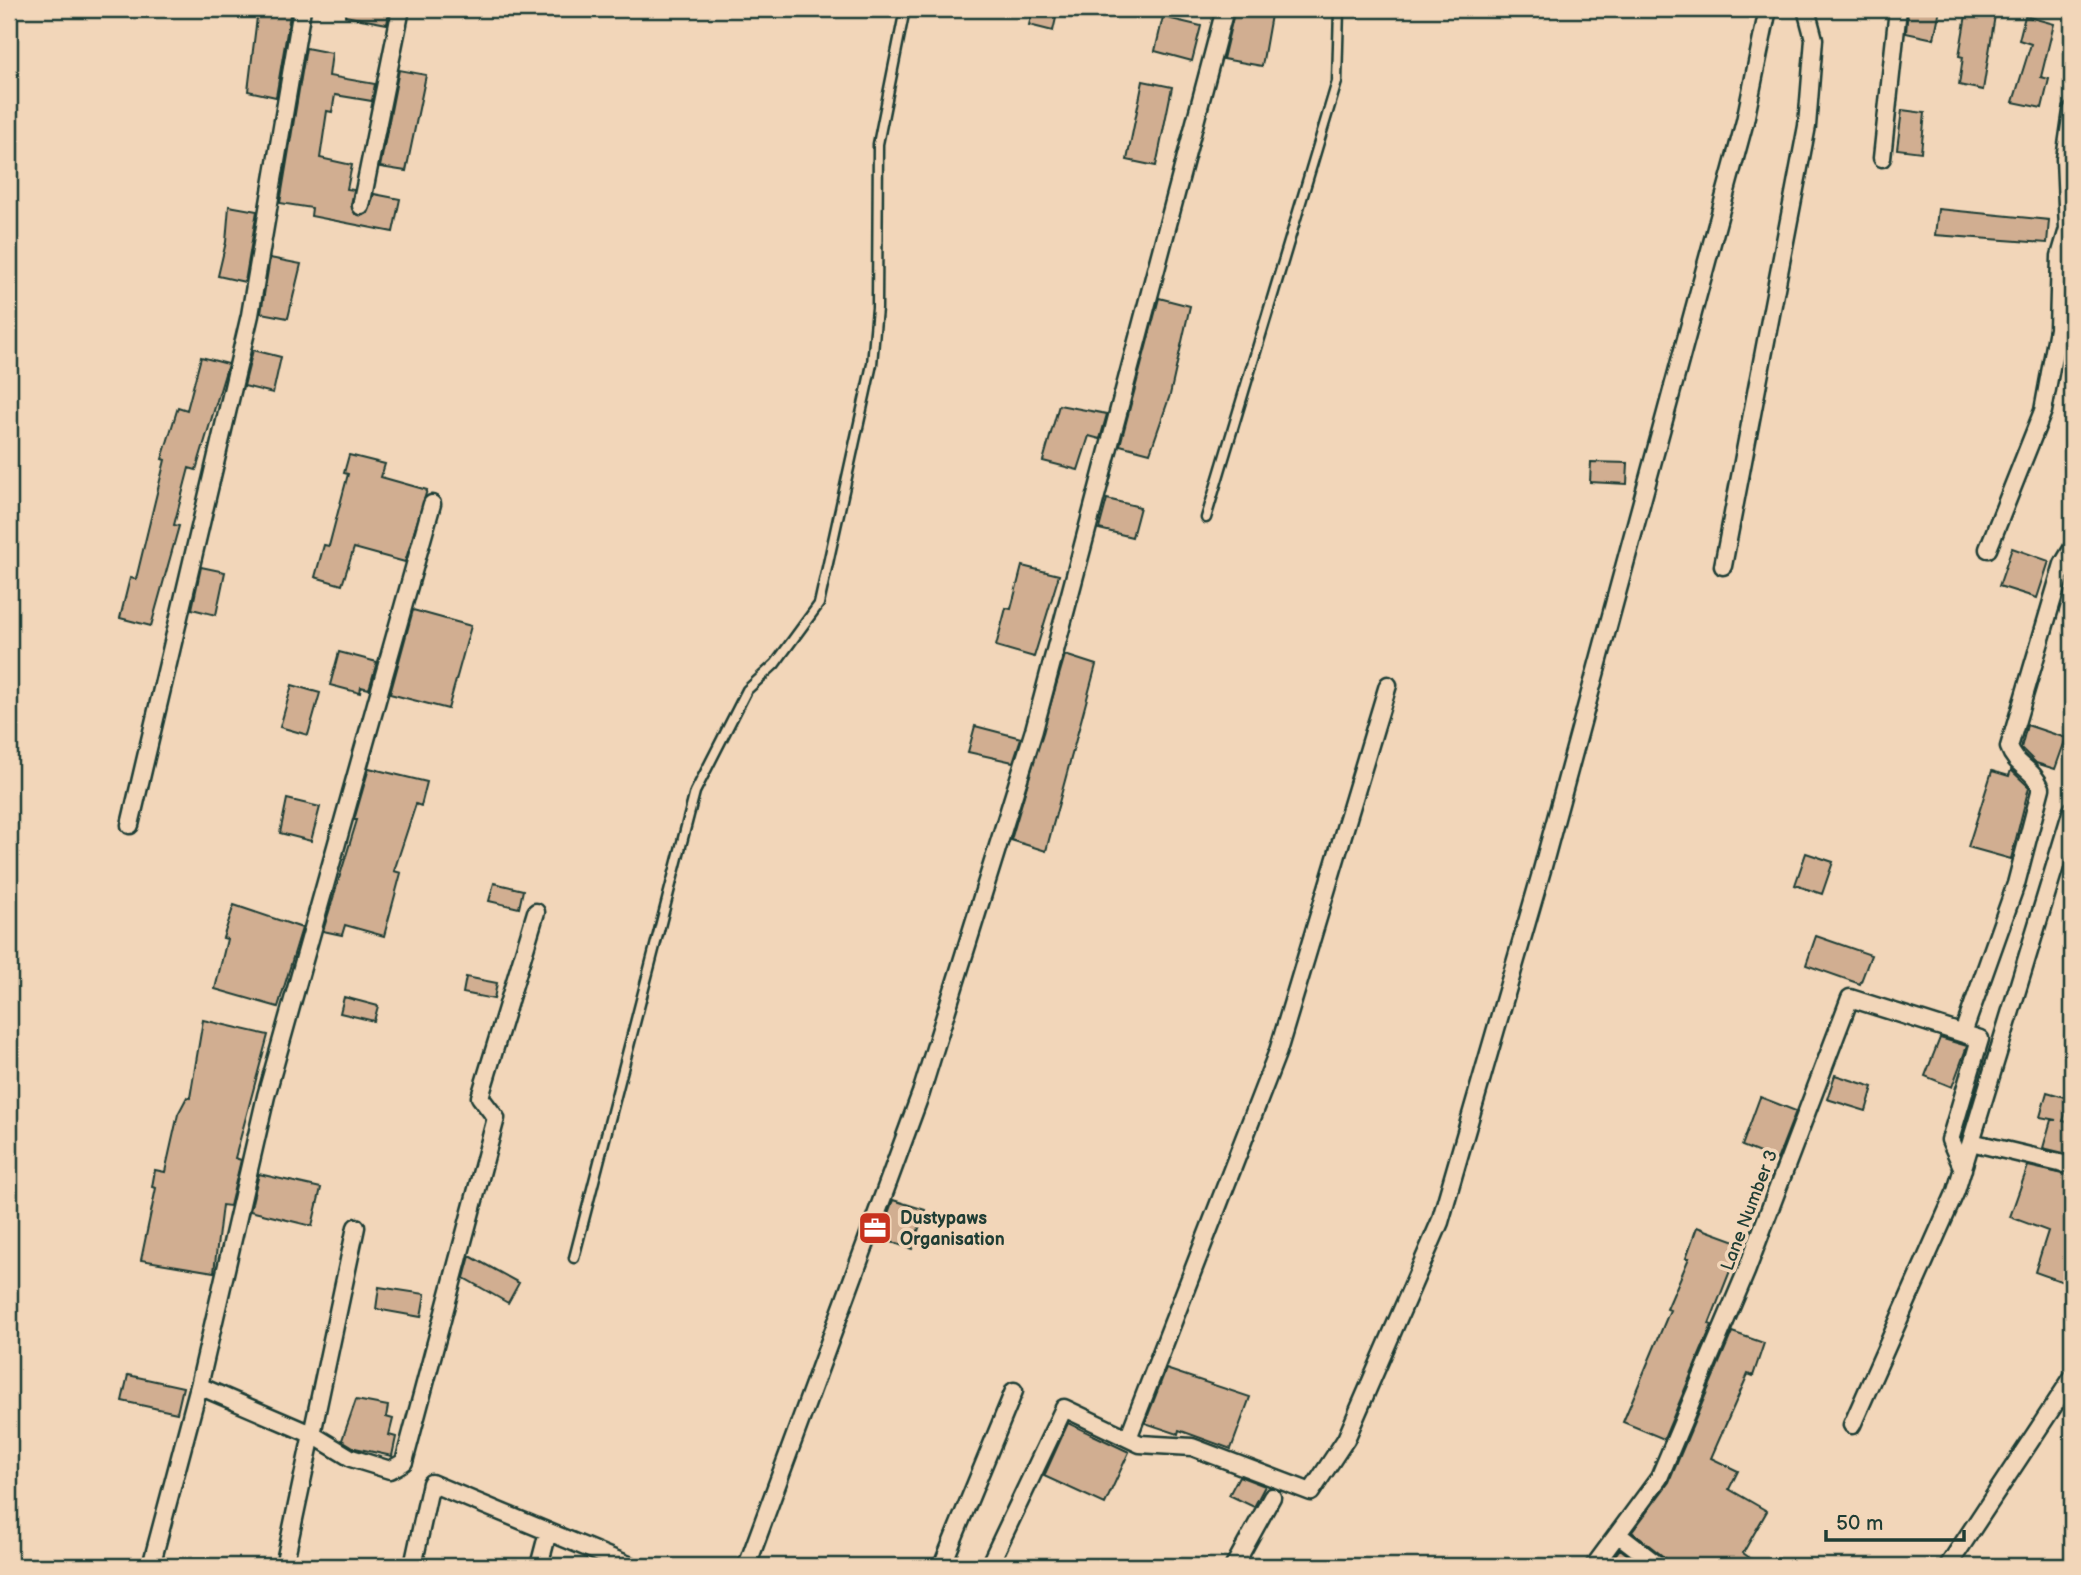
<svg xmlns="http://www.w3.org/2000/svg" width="2081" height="1575" viewBox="0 0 2081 1575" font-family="'Balsamiq Sans',sans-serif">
	<rect width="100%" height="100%" fill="#f2d6b9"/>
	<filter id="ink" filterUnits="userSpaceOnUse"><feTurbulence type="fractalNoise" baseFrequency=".0143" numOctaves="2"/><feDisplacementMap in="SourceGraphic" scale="14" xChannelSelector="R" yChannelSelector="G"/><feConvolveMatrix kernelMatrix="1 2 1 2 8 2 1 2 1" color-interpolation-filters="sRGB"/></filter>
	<g filter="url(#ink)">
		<path fill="#d1ae91" stroke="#1f3d34" stroke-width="2" d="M258 9H291L276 97 248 91Z
			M346 9H390L387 24 345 16Z
			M1033 9H1058L1053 31 1029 25Z
			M1235 9 1271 15 1262 66 1223 59Z
			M1908 9H1940L1934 39 1906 33Z
			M1967 9H1996L1983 90 1959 85 1963 57 1959 56Z
			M2025 16 2054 24 2041 77 2049 79 2042 108 2013 102 2031 44 2019 40Z
			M1163 17 1201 26 1192 61 1155 51Z
			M306 48 332 53 329 76 375 84 372 101 335 95 332 112 327 111 320 158 352 165 347 189 354 190 351 205 355 214 368 213 374 194 400 199 393 232 311 216 312 208 280 203Z
			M399 70 426 75 406 171 380 167Z
			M1143 81 1172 87 1156 166 1127 160Z
			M1902 110 1925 113 1921 152 1897 149Z
			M229 206 257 211 245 282 218 276 226 242Z
			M1938 209 2049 220 2047 243 1935 235Z
			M270 258 301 264 288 318 261 313Z
			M1159 298 1190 306 1170 395 1150 453 1120 445Z
			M253 350 281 357 273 393 244 386Z
			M201 357 228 364 196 470 189 468 174 525 179 526 151 626 120 618 130 578 136 579 165 460 162 459 178 407 187 410Z
			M1059 405 1107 414 1100 439 1089 436 1078 470 1043 461Z
			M349 455 385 464 381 477 427 490 405 562 354 548 342 585 315 577 324 545 329 546 348 474 344 473Z
			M1591 462 1628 463 1627 484 1590 482Z
			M1107 499 1140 507 1132 537 1099 529Z
			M2012 548 2049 561 2037 598 1999 586Z
			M1022 566 1059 575 1034 657 996 646 1006 608 1011 609Z
			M201 567 225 572 216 615 192 609Z
			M413 610 471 626 448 709 390 694Z
			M339 652 377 662 369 689 361 687 360 693 330 685Z
			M1065 655 1096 665 1046 851 1011 840Z
			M292 685 320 693 308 735 280 727Z
			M2027 725 2066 738 2055 769 2036 763 2021 748Z
			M975 726 1021 738 1013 762 968 752Z
			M369 768 427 782 421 806 416 804 394 871 401 873 384 936 345 925 342 935 323 931 357 820H354Z
			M2011 770 2029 787 2011 859 1968 847 1992 771 2009 776Z
			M287 799 320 807 311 841 280 833Z
			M1806 853 1833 862 1822 894 1795 885Z
			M494 883 523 890 519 908 489 901Z
			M234 905 302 928 278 1007 215 989 227 939 223 938Z
			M1816 936 1871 955 1860 984 1806 965Z
			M466 977 497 983 494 999 463 993Z
			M344 997 378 1006 374 1021 340 1013Z
			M203 1020 268 1035 235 1158 241 1160 230 1206 222 1205 214 1272 141 1260 156 1188 152 1187 155 1170 165 1172 178 1114 187 1097 190 1098Z
			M1940 1038 1967 1046 1952 1087 1925 1076Z
			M1835 1075 1873 1087 1866 1111 1827 1099Z
			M2047 1092 2071 1099 2063 1121 2072 1123V1155L2043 1148 2051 1120H2056L2040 1117Z
			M1760 1097 1796 1111 1777 1160 1742 1146Z
			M2028 1166 2072 1176V1285L2035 1272 2048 1231 2010 1217Z
			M259 1174 321 1188 312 1226 250 1211Z
			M893 1200 925 1210 912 1249 879 1238Z
			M1697 1227 1741 1243 1709 1324 1712 1325 1664 1439 1623 1422 1670 1310 1667 1309 1689 1258H1686Z
			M470 1256 519 1283 508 1303 464 1278Z
			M379 1287 425 1294 421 1317 376 1309Z
			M1732 1332 1764 1343 1753 1376 1748 1374 1711 1458 1738 1471 1729 1489 1767 1511 1743 1553 1761 1566H1669L1665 1558 1632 1532 1669 1482Z
			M1166 1369 1250 1397 1231 1449 1179 1430 1178 1434 1145 1423Z
			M128 1375 183 1387 177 1413 122 1401Z
			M356 1400 388 1406 386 1417 393 1419 389 1435 396 1437 392 1456 355 1448 342 1440Z
			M1068 1423 1129 1452 1105 1504 1044 1476Z
			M1239 1476 1265 1486 1254 1507 1229 1495Z
			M1620 1549 1642 1566H1607Z"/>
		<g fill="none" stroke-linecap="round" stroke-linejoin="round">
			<g stroke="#1f3d34" stroke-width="13">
				<path id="lane" d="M1206 518 1337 82 1339 9
					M574 1258 695 792 747 690 775 664 819 604 872 364 877 308 878 144 905 9"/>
			</g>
			<g stroke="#1f3d34" stroke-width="21">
				<path id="street" d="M1882 158 1898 9
					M361 206 401 9
					M1988 549 2043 411 2058 329 2060 256 2068 229 2065 159 2072 111
					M1723 566 1807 126 1814 39 1806 9
					M130 825 250 315 302 9
					M1963 1033 2016 884 2041 788C2032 767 2016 767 2009 747L2063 564 2072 549
					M1971 1142 2072 1166
					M199 1386 313 1435 351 1458 390 1470 404 1462 496 1118 480 1097 536 912
					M1852 1425 1956 1191 2072 810
					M1128 1438 1278 1051 1388 685
					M1620 1536 1659 1566
					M151 1566 199 1386 266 1096 432 504
					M284 1566 356 1227
					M413 1566 431 1483 631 1566
					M539 1566 548 1532
					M747 1566 921 1093 1034 730 1225 9
					M942 1566 1014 1391
					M989 1566 1064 1408 1140 1444 1192 1447 1311 1492 1346 1439 1440 1222 1542 870 1745 121 1768 9
					M1234 1566 1272 1497
					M1594 1566 1659 1478 1746 1272 1850 998 1980 1039 1950 1140 1963 1169
					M1948 1566 2072 1378"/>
			</g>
			<use href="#lane" stroke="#f2d6b9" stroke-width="8"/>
			<use href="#street" stroke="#f2d6b9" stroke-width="16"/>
		</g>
	</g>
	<defs>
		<g id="office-square" transform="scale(1.75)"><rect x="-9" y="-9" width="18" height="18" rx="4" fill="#c8321e" stroke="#f2d6b9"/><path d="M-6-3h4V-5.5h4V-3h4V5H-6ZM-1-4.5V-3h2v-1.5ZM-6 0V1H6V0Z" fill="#fff"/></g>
	</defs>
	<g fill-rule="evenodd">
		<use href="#office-square" x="875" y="1228"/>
	</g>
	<g text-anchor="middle" stroke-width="7" stroke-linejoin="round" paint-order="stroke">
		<g font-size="18" fill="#1f3d34" stroke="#f2d6b9">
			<text transform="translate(1749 1210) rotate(-69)" y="6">Lane Number 3</text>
		</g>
		<g font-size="18" font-weight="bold" fill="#1f3d34" stroke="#f2d6b9" text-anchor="start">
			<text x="900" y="1224">Dustypaws<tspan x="900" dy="21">Organisation</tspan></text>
		</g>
	</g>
	<rect width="2081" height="1575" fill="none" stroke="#f2d6b9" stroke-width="35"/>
	<rect x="18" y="18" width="2046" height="1540" fill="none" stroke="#1f3d34" stroke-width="2.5" filter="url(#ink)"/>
	<path d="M1826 1530v10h138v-10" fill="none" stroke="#1f3d34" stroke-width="3.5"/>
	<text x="1836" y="1530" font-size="21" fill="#1f3d34" stroke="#f2d6b9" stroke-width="5" paint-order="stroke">50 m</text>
</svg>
